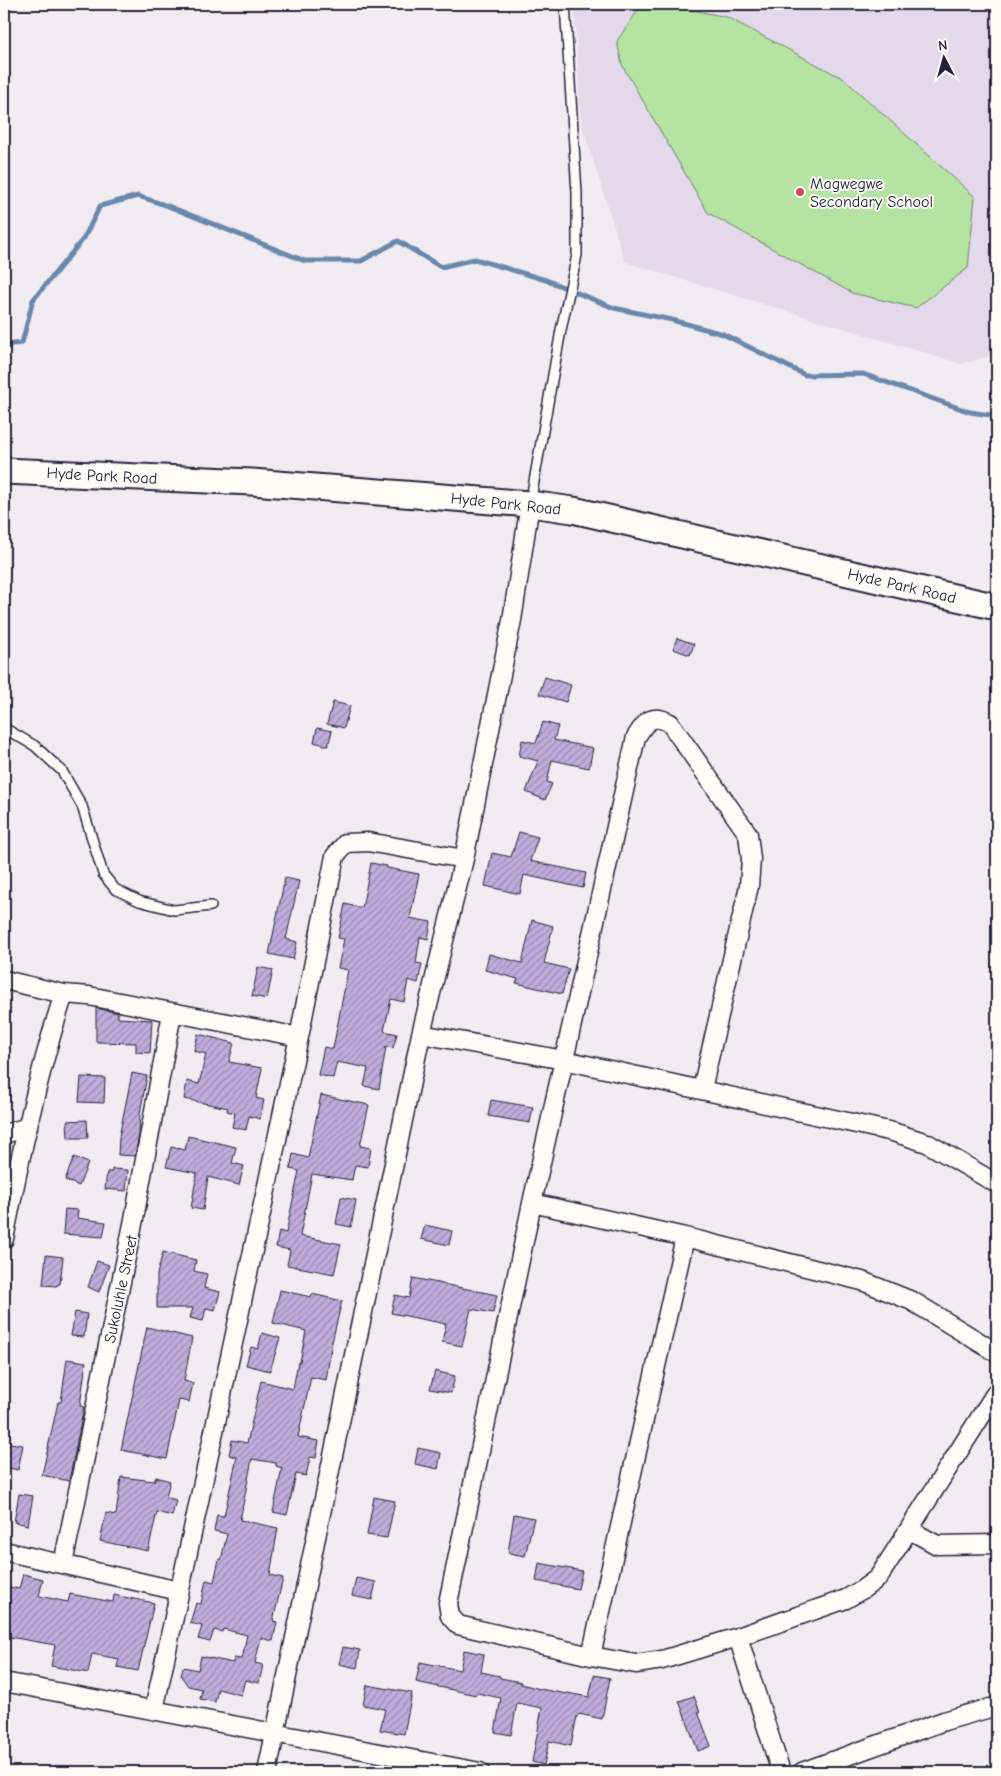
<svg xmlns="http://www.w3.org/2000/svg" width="1001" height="1776" viewBox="0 0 1001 1776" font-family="'Comic Neue',sans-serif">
	<defs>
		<pattern id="building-hatch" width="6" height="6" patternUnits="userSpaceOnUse" patternTransform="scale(1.25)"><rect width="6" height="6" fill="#c1acdc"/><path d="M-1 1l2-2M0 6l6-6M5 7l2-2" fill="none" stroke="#9c8cb4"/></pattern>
	</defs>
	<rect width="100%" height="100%" fill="#f1ecf2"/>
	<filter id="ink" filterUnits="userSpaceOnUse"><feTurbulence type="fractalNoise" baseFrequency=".02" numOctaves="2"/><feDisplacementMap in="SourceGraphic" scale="10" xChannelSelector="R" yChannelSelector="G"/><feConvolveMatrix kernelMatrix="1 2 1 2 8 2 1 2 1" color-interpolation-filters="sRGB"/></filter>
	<g filter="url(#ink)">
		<path fill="#e3d9eb" d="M574 4H997V354L961 364 625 262 581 122Z"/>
		<path fill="#b5e3a2" stroke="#6c826e" d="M642 4H662L727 17 844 79 975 197 968 268 916 308 852 293 708 213 622 65 617 41Z"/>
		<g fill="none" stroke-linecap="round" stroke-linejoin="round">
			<path stroke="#6b87ac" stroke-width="5" d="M4 345 22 343 33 300 84 238 100 206 138 196 168 206 305 261H361L398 241 441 267 475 259 546 280 614 308 672 320 723 334 805 375 863 374 970 412 997 416"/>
		</g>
		<path fill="url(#building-hatch)" stroke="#22223b" d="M677 638 694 644 690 655 673 649Z
			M545 677 571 685 566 702 539 694Z
			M333 702 350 706 344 728 327 724Z
			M543 722 558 726 554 740 593 748 589 768 552 760 547 782 552 784 545 800 526 792 538 761 519 756 522 740 536 743Z
			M317 728 332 731 328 746 314 742Z
			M519 832 538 837 530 861 586 873 583 888 524 875 520 894 485 886 492 853 511 857Z
			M371 863 387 866V868L419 874 410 918 431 922 428 939 420 937 416 963 422 964 418 983 408 980 404 1002 391 999 384 1031 397 1034 393 1048 386 1047 379 1089 364 1086 368 1068 337 1062 333 1078 318 1075 324 1047 333 1049 348 970 338 968 344 939 338 938 345 904 362 908Z
			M285 878 299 881 286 939 297 942 293 959 269 954Z
			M532 920 553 926 544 963 569 969 562 994 516 983 518 979 485 970 489 954 522 963Z
			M258 967 273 970 267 999 252 996Z
			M96 1008 118 1013V1018L152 1020 150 1053 136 1052V1043L96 1042Z
			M198 1034 234 1043 229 1062 262 1068 256 1098 264 1100 260 1119 249 1116 246 1130 232 1127 235 1113 227 1111 228 1108 184 1099 187 1081 199 1084 206 1054 194 1051Z
			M132 1073 147 1076 140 1113 139 1135 135 1156 118 1155 119 1137Z
			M81 1077 105 1078 104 1103 79 1102Z
			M321 1095 369 1105 360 1146 371 1148 368 1167 355 1165 352 1180 312 1174 300 1236 341 1244 334 1274 287 1265 290 1250 276 1247 279 1231 286 1233 299 1171 290 1169 293 1154 308 1158Z
			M491 1100 533 1107 530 1123 488 1116Z
			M87 1120 88 1138H68L67 1121Z
			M188 1136 236 1147 232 1163 244 1166 239 1185 208 1177 203 1210 191 1208 197 1173 166 1167 171 1147 185 1150Z
			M74 1157 88 1163 79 1186 65 1180Z
			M112 1169 128 1170 126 1191 105 1189 107 1172H112Z
			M341 1197 356 1200 351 1227 336 1224Z
			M65 1209 78 1210 77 1218 106 1222 103 1237 63 1234Z
			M425 1225 452 1231 449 1245 421 1239Z
			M163 1252 196 1260 194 1271 207 1274 204 1288 220 1292 215 1310 206 1308 203 1321 190 1318 193 1308H157V1274Z
			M46 1255 63 1257 60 1284H58L57 1286 43 1285Z
			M97 1261 109 1265 99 1292 88 1287Z
			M413 1278 497 1295 493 1313 471 1309 462 1346 442 1342 446 1324 391 1313 395 1295 409 1298Z
			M280 1290 311 1297 312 1294 342 1301 332 1342 326 1380 311 1377 298 1437 319 1441 316 1458 310 1457 306 1476 296 1474 287 1515 273 1512 282 1468 276 1466V1463L252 1459 240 1520 278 1528 270 1575 283 1578 273 1621 277 1622 273 1641 261 1638 255 1663 263 1665 259 1683 245 1680 241 1695 218 1689 215 1702 200 1699 202 1689 188 1686 181 1676 183 1667 198 1670 201 1656 233 1663 234 1658 242 1659 247 1635 223 1629 222 1632 214 1630 210 1642 198 1639 202 1626 190 1623 196 1603 201 1604 206 1580 214 1582 219 1559 221 1560 227 1534 214 1531 217 1515 224 1516 237 1457 229 1455 232 1440 247 1443 261 1381 293 1389 298 1362H300L306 1331 273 1323Z
			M75 1312 87 1314 84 1337 71 1336Z
			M147 1327 192 1338 184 1381 193 1383 189 1402 179 1400 167 1459 121 1450Z
			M262 1333 280 1338 270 1371 246 1365 251 1347 258 1349Z
			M67 1359 86 1362 80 1406 84 1407 69 1481 42 1475 58 1402H61Z
			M435 1371 455 1376 451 1393 430 1389Z
			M4 1442 23 1445 18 1470 4 1467Z
			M418 1448 441 1453 438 1469 415 1464Z
			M121 1477 154 1481 156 1477 170 1481 166 1497 176 1500 172 1516 157 1512 148 1551 100 1541 106 1513 116 1515Z
			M19 1494 33 1496 28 1525 14 1522Z
			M374 1497 395 1501 387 1538 367 1535Z
			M514 1514 534 1518 525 1556 508 1553Z
			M539 1563 582 1571 578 1589 536 1581Z
			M23 1574 43 1579 39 1596 68 1602 70 1594 113 1602 114 1595 154 1603 138 1671 117 1667 119 1659 92 1654 88 1673 51 1666 55 1645 4 1636V1586L19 1589Z
			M356 1578 376 1582 372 1600 352 1596Z
			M343 1647 360 1650 357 1668 339 1664Z
			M464 1650 484 1654 481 1672 500 1676V1678L521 1682V1684L540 1689 567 1694V1693L589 1697 594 1675 610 1678 602 1719 579 1714 577 1716 571 1746 549 1741 544 1765 532 1762 542 1708 517 1703 511 1735 495 1732 501 1698 477 1693 476 1695 416 1682 420 1662 460 1670Z
			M367 1685 412 1693 404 1734 380 1730 385 1709 363 1705Z
			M694 1696 700 1712H698L711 1746 698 1751 679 1701Z"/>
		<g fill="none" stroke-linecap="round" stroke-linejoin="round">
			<g stroke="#22223b" stroke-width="12">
				<path id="lane" d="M530 504 561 330 577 255V193L565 4
					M4 728 35 746 62 771 82 806 103 874 115 889 139 901 174 910 211 906"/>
			</g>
			<g stroke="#22223b" stroke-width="21">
				<path id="street" d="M4 980 64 994
					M421 1034 564 1060 893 1132 927 1143 997 1184
					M702 1089 749 886 751 859 748 834 670 723C652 713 646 721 636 737L532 1203 448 1603 450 1616 458 1625 591 1656 636 1664 662 1660 738 1637 846 1599 863 1589 878 1578 997 1391
					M4 1134 28 1127
					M532 1203 685 1237 862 1281 912 1301 997 1353
					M4 1239C20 1157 38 1073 64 994L89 996 299 1037
					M910 1530 937 1545 997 1544
					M4 1551 179 1591
					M63 1564 134 1219 172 1013
					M738 1637 781 1772
					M591 1656 685 1237
					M4 1682 480 1772
					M154 1710 299 1037 335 856 346 843 368 842 464 859
					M267 1772 421 1034 464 859 512 620 530 504
					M802 1772 944 1721 997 1706"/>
			</g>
			<g stroke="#22223b" stroke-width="29">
				<path id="secondary" d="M4 471 252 482 530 504 573 510 997 607"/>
			</g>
			<use href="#lane" stroke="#fdfcf7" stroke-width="9"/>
			<use href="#street" stroke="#fdfcf7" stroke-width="18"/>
			<use href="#secondary" stroke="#fdfcf7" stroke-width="25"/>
		</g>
	</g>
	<circle fill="#d1495b" stroke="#fdfcf7" stroke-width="2" cx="800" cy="192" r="5"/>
	<g text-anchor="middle" stroke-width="4" stroke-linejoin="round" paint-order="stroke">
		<g font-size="16" fill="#22223b" stroke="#fdfcf7" text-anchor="start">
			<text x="810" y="189">Magwegwe<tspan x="810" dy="18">Secondary School</tspan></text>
		</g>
		<g font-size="16" fill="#22223b" stroke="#fdfcf7">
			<text transform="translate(102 475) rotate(3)" y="6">Hyde Park Road</text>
			<text transform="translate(506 503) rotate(6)" y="6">Hyde Park Road</text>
			<text transform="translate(902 585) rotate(13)" y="6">Hyde Park Road</text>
			<text transform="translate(120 1289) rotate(-78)" y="6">Sukoluhle Street</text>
		</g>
	</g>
	<rect width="1001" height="1776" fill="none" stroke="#fdfcf7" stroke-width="20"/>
	<rect x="10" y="10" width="981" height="1756" fill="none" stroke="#22223b" stroke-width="2" filter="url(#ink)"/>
	<g transform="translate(944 58) rotate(354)" stroke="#fdfcf7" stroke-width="4" paint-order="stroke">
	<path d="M0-4L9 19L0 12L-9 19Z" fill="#22223b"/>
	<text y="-8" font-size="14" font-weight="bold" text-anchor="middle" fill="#22223b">N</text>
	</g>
</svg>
